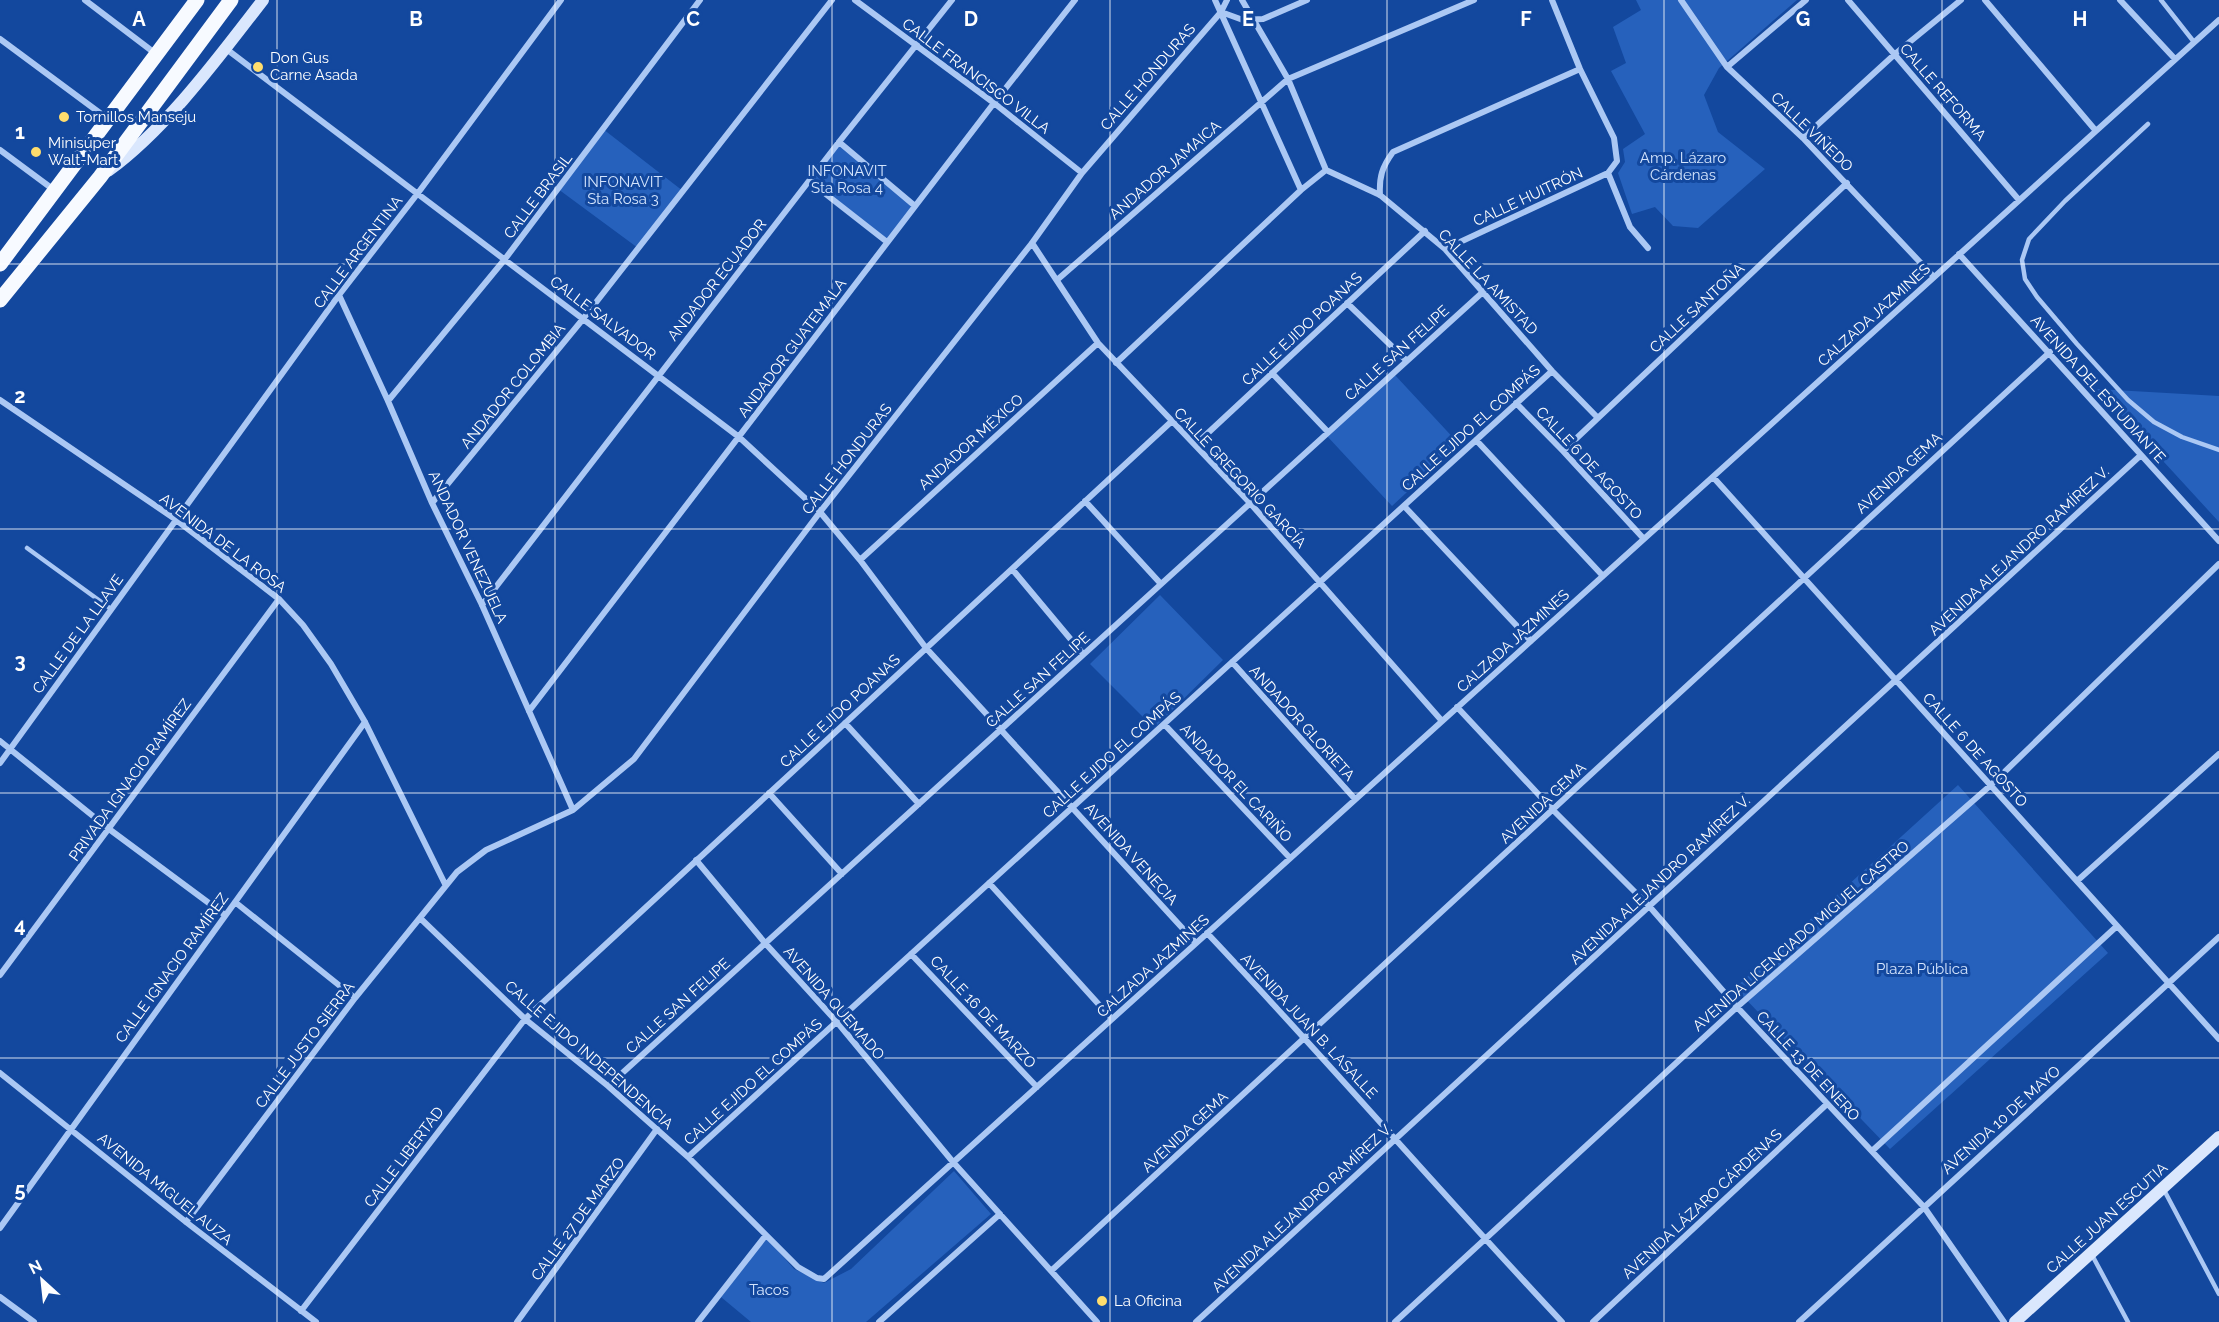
<svg xmlns="http://www.w3.org/2000/svg" width="2219" height="1322" viewBox="0 0 2219 1322" font-family="Raleway,sans-serif">
	<rect width="100%" height="100%" fill="#13489e"/>
	<path fill="#2661bc" d="M1636 0H1797L1719 68 1704 95 1718 132 1765 169 1698 228 1673 226 1655 207 1632 214 1618 173 1625 162 1623 149 1645 134 1611 71 1626 63 1613 27 1641 10Z
		M603 129 683 191 638 248 558 189Z
		M839 142 915 206 887 242 810 181Z
		M1394 374 1459 444 1392 506 1327 436Z
		M2097 389 2219 396V522Z
		M1160 595 1223 660 1154 728 1090 664Z
		M1958 785 2108 953 1890 1149 1735 988Z
		M954 1171 991 1214 866 1322H751L721 1297 767 1238 794 1269 824 1283 851 1269Z"/>
	<g fill="none" stroke-linecap="round" stroke-linejoin="round">
		<path stroke="#abc8f4" stroke-width="4.5" d="M2161 0 2194 42
			M2148 124 2065 201 2029 239 2022 260 2025 279 2037 297 2077 344 2128 400 2154 422 2182 437 2219 450
			M27 548 111 609
			M2164 1190 2219 1294
			M2092 1255 2128 1322"/>
		<path stroke="#abc8f4" stroke-width="6" d="M85 0 156 54
			M855 0 994 103 1082 173
			M1215 0 1301 190
			M1242 0 1288 79 1326 170
			M1681 0 1727 67 1803 138 1934 277
			M1848 0 2019 200
			M1985 0 2096 131
			M2120 0 2175 59
			M1221 12 1243 20 1263 19 1307 0
			M0 39 108 119
			M225 48 739 437 820 512 860 560 926 648 1196 943
			M1727 67 1806 0
			M1803 138 1895 54 1961 0
			M839 142 915 206
			M0 150 54 190
			M1326 170 1380 195 1445 249 1552 371 1598 418
			M1608 173 1630 227 1648 248
			M809 181 887 242
			M1380 195C1379 177 1382 167 1393 152L1580 69
			M1032 243 1098 343 1250 503 1442 721
			M1445 249 1608 173 1617 161 1614 138 1580 69 1552 0
			M1959 254 2219 541
			M1057 280 1288 79 1474 0
			M339 295 388 401 432 503 482 605 573 810
			M1347 303 1407 361
			M1116 363 1301 190 1326 170
			M1272 373 1328 432
			M0 400 175 519 279 599 303 625 331 664 365 722 445 884
			M388 401 505 259 700 0
			M1516 403 1563 451 1644 539
			M1476 440 1603 576
			M1195 445 1425 231
			M1563 451 1847 183
			M1713 477 2219 1039
			M1085 501 1161 584
			M432 503 583 319 832 0
			M1404 506 1531 641
			M860 560 1098 343
			M1012 569 1083 654
			M482 605 839 142 952 0
			M1232 662 1355 799
			M1457 707 1553 810 1649 906 1737 1007 1924 1207 2004 1322
			M529 711 994 103 1075 0
			M845 723 919 804
			M1164 724 1290 858
			M0 741 109 829 225 915
			M0 763 339 295 418 193 561 0
			M769 793 842 874
			M696 860 765 943 837 1022 953 1162 1097 1322
			M2077 881 2219 754
			M989 883 1112 1019
			M235 902 355 998
			M420 918 525 1019 608 1086 688 1157 798 1267 817 1278 824 1279 2219 20
			M1207 933C1328 1061 1442 1194 1562 1322
			M911 954 1037 1087
			M0 975 279 599
			M0 1073 186 1222 316 1322
			M608 1086 1484 291
			M1872 1151 2117 926
			M688 1157 1552 371
			M186 1222 355 998 457 872 486 850 573 810 634 759 820 512 1032 243 1082 173 1221 12 1227 0
			M0 1228 365 722
			M1051 1271 2050 352
			M0 1297 34 1322
			M301 1311 525 1019 1172 421
			M517 1322 657 1129
			M698 1322 766 1235
			M879 1322 1000 1214
			M1196 1322 2141 455
			M1395 1322 1737 1007 1991 785 2219 564
			M1593 1322 1827 1104
			M1799 1322 2219 937"/>
		<path stroke="#dae7fd" stroke-width="12" d="M108 171C167 128 218 58 263 0
			M2015 1322 2219 1137"/>
		<path stroke="#f7faff" stroke-width="15" d="M0 264 197 0
			M0 300 100 177 231 0"/>
	</g>
	<path fill="none" stroke="#fff" stroke-width="1.5" stroke-opacity="0.55" d="M277 0V1322M555 0V1322M832 0V1322M1110 0V1322M1387 0V1322M1664 0V1322M1942 0V1322M0 264H2219M0 529H2219M0 793H2219M0 1058H2219"/>
	<g fill="#ffdd6d" stroke="#13489e" stroke-width="2">
		<circle cx="258" cy="67" r="6"/>
		<circle cx="64" cy="117" r="6"/>
		<circle cx="36" cy="152" r="6"/>
		<circle cx="1102" cy="1301" r="6"/>
	</g>
	<g text-anchor="middle" stroke-width="6" stroke-linejoin="round" paint-order="stroke">
		<g font-size="15" fill="#fff" stroke="#13489e" text-anchor="start">
			<text x="270" y="63">Don Gus<tspan x="270" dy="17">Carne Asada</tspan></text>
			<text x="76" y="122">Tornillos Manseju</text>
			<text x="48" y="148">Minisúper<tspan x="48" dy="17">Walt-Mart</tspan></text>
			<text x="1114" y="1306">La Oficina</text>
		</g>
		<g font-size="15" fill="#fff" stroke="#13489e">
			<text transform="translate(976 76) rotate(37)" y="5">CALLE FRANCISCO VILLA</text>
			<text transform="translate(1148 77) rotate(-49)" y="5">CALLE HONDURAS</text>
			<text transform="translate(1943 92) rotate(49)" y="5">CALLE REFORMA</text>
			<text transform="translate(1812 132) rotate(44)" y="5">CALLE VIÑEDO</text>
			<text transform="translate(1165 170) rotate(-41)" y="5">ANDADOR JAMAICA</text>
			<text transform="translate(538 196) rotate(-53)" y="5">CALLE BRASIL</text>
			<text transform="translate(1528 197) rotate(-25)" y="5">CALLE HUITRÓN</text>
			<text transform="translate(358 252) rotate(-53)" y="5">CALLE ARGENTINA</text>
			<text transform="translate(717 280) rotate(-52)" y="5">ANDADOR ECUADOR</text>
			<text transform="translate(1488 282) rotate(47)" y="5">CALLE LA AMISTAD</text>
			<text transform="translate(1697 308) rotate(-43)" y="5">CALLE SANTOÑA</text>
			<text transform="translate(1874 315) rotate(-42)" y="5">CALZADA JAZMINES</text>
			<text transform="translate(603 318) rotate(37)" y="5">CALLE SALVADOR</text>
			<text transform="translate(1302 329) rotate(-43)" y="5">CALLE EJIDO POANAS</text>
			<text transform="translate(792 348) rotate(-53)" y="5">ANDADOR GUATEMALA</text>
			<text transform="translate(1397 353) rotate(-42)" y="5">CALLE SAN FELIPE</text>
			<text transform="translate(513 386) rotate(-51)" y="5">ANDADOR COLOMBIA</text>
			<text transform="translate(2098 389) rotate(48)" y="5">AVENIDA DEL ESTUDIANTE</text>
			<text transform="translate(1471 428) rotate(-42)" y="5">CALLE EJIDO EL COMPÁS</text>
			<text transform="translate(971 442) rotate(-42)" y="5">ANDADOR MÉXICO</text>
			<text transform="translate(847 459) rotate(-52)" y="5">CALLE HONDURAS</text>
			<text transform="translate(1589 463) rotate(47)" y="5">CALLE 6 DE AGOSTO</text>
			<text transform="translate(1899 473) rotate(-43)" y="5">AVENIDA GEMA</text>
			<text transform="translate(1240 478) rotate(47)" y="5">CALLE GREGORIO GARCÍA</text>
			<text transform="translate(223 543) rotate(37)" y="5">AVENIDA DE LA ROSA</text>
			<text transform="translate(468 547) rotate(65)" y="5">ANDADOR VENEZUELA</text>
			<text transform="translate(2019 551) rotate(-43)" y="5">AVENIDA ALEJANDRO RAMÍREZ V.</text>
			<text transform="translate(78 634) rotate(-54)" y="5">CALLE DE LA LLAVE</text>
			<text transform="translate(1513 641) rotate(-42)" y="5">CALZADA JAZMINES</text>
			<text transform="translate(1038 680) rotate(-42)" y="5">CALLE SAN FELIPE</text>
			<text transform="translate(840 711) rotate(-43)" y="5">CALLE EJIDO POANAS</text>
			<text transform="translate(1302 723) rotate(48)" y="5">ANDADOR GLORIETA</text>
			<text transform="translate(1975 750) rotate(48)" y="5">CALLE 6 DE AGOSTO</text>
			<text transform="translate(1112 755) rotate(-42)" y="5">CALLE EJIDO EL COMPÁS</text>
			<text transform="translate(130 780) rotate(-54)" y="5">PRIVADA IGNACIO RAMÍREZ</text>
			<text transform="translate(1236 783) rotate(47)" y="5">ANDADOR EL CARIÑO</text>
			<text transform="translate(1543 803) rotate(-43)" y="5">AVENIDA GEMA</text>
			<text transform="translate(1131 854) rotate(48)" y="5">AVENIDA VENECIA</text>
			<text transform="translate(1660 880) rotate(-43)" y="5">AVENIDA ALEJANDRO RAMÍREZ V.</text>
			<text transform="translate(1801 936) rotate(-41)" y="5">AVENIDA LICENCIADO MIGUEL CASTRO</text>
			<text transform="translate(1153 966) rotate(-42)" y="5">CALZADA JAZMINES</text>
			<text transform="translate(172 968) rotate(-54)" y="5">CALLE IGNACIO RAMÍREZ</text>
			<text transform="translate(834 1003) rotate(49)" y="5">AVENIDA QUEMADO</text>
			<text transform="translate(678 1006) rotate(-42)" y="5">CALLE SAN FELIPE</text>
			<text transform="translate(983 1012) rotate(47)" y="5">CALLE 16 DE MARZO</text>
			<text transform="translate(1309 1026) rotate(47)" y="5">AVENIDA JUAN B. LASALLE</text>
			<text transform="translate(305 1045) rotate(-53)" y="5">CALLE JUSTO SIERRA</text>
			<text transform="translate(589 1055) rotate(41)" y="5">CALLE EJIDO INDEPENDENCIA</text>
			<text transform="translate(1808 1066) rotate(47)" y="5">CALLE 13 DE ENERO</text>
			<text transform="translate(753 1082) rotate(-42)" y="5">CALLE EJIDO EL COMPÁS</text>
			<text transform="translate(2001 1120) rotate(-42)" y="5">AVENIDA 10 DE MAYO</text>
			<text transform="translate(1185 1132) rotate(-43)" y="5">AVENIDA GEMA</text>
			<text transform="translate(404 1157) rotate(-53)" y="5">CALLE LIBERTAD</text>
			<text transform="translate(165 1189) rotate(39)" y="5">AVENIDA MIGUEL AUZA</text>
			<text transform="translate(1702 1204) rotate(-43)" y="5">AVENIDA LÁZARO CÁRDENAS</text>
			<text transform="translate(1302 1208) rotate(-43)" y="5">AVENIDA ALEJANDRO RAMÍREZ V.</text>
			<text transform="translate(2107 1218) rotate(-42)" y="5">CALLE JUAN ESCUTIA</text>
			<text transform="translate(578 1219) rotate(-54)" y="5">CALLE 27 DE MARZO</text>
		</g>
		<g font-size="15" fill="#d3e4fd" stroke="#13489e">
			<text x="1683" y="163">Amp. Lázaro<tspan x="1683" dy="17">Cárdenas</tspan></text>
			<text x="847" y="176">INFONAVIT<tspan x="847" dy="17">Sta Rosa 4</tspan></text>
			<text x="623" y="187">INFONAVIT<tspan x="623" dy="17">Sta Rosa 3</tspan></text>
			<text x="1922" y="974">Plaza Pública</text>
			<text x="769" y="1295">Tacos</text>
		</g>
	</g>
	<g font-size="20" text-anchor="middle" font-weight="bold" fill="#fff" stroke="#13489e" stroke-width="6" stroke-linejoin="round" paint-order="stroke">
		<text x="139" y="26">A</text>
		<text x="416" y="26">B</text>
		<text x="693" y="26">C</text>
		<text x="971" y="26">D</text>
		<text x="1248" y="26">E</text>
		<text x="1526" y="26">F</text>
		<text x="1803" y="26">G</text>
		<text x="2080" y="26">H</text>
		<text x="20" y="139">1</text>
		<text x="20" y="403">2</text>
		<text x="20" y="668">3</text>
		<text x="20" y="932">4</text>
		<text x="20" y="1197">5</text>
	</g>
	<g transform="translate(42 1280) rotate(333)" stroke="#13489e" stroke-width="4.5" paint-order="stroke">
	<path d="M0-4.5L10 22L0 15L-10 22Z" fill="#ffffff"/>
	<text y="-9" font-size="16" font-weight="bold" text-anchor="middle" fill="#ffffff">N</text>
	</g>
</svg>
